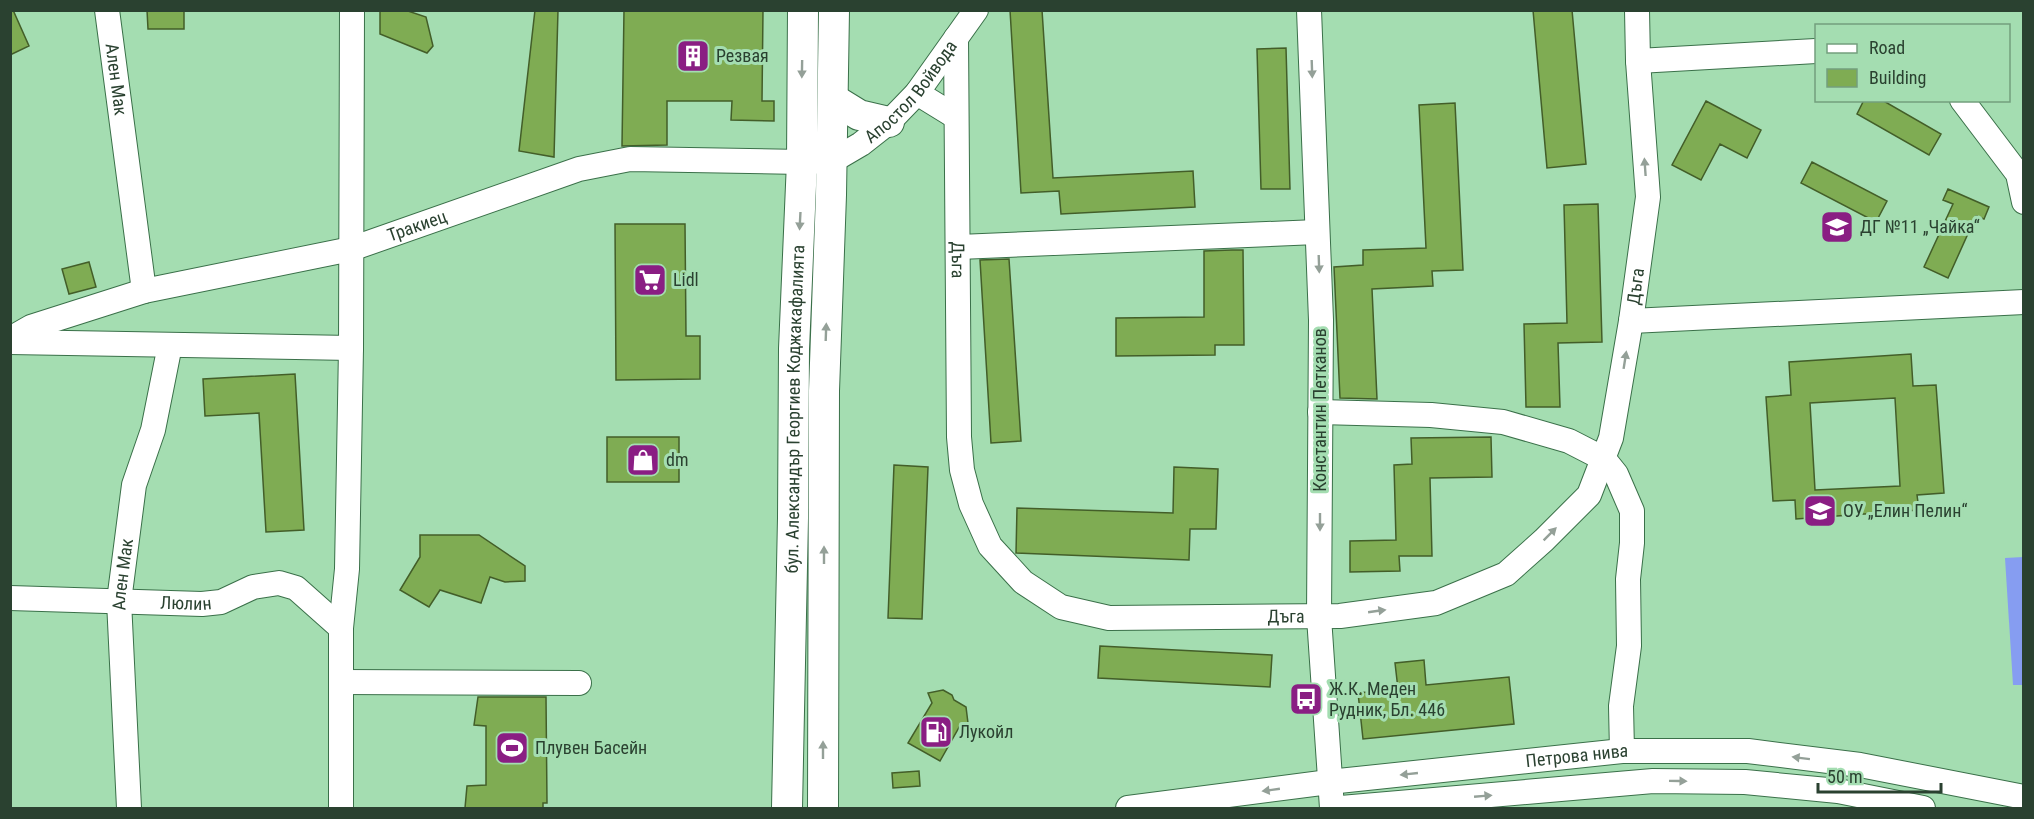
<svg xmlns="http://www.w3.org/2000/svg" width="2034" height="819" viewBox="0 0 2034 819" font-family="'Roboto Condensed',sans-serif">
	<rect width="100%" height="100%" fill="#a4ddb1"/>
	<path fill="#869df1" d="M2023 557V685H2013L2005 558Z"/>
	<path fill="#7fac53" stroke="#435e29" stroke-width="1.5" fill-rule="evenodd" d="M10 10H13L29 46 10 55Z
		M147 10H184V29H148Z
		M380 10H405L426 17 433 46 427 53 380 34Z
		M535 10H558L554 157 519 151Z
		M624 10H763L762 101H774V121L731 120 732 101H667V145L622 146Z
		M1010 10H1042L1053 178 1193 171 1195 207 1061 214 1059 191 1021 193Z
		M1533 10H1572L1586 164 1547 168Z
		M1286 48 1290 189H1261L1257 49Z
		M1864 100H1882L1941 134 1929 155 1857 114Z
		M1706 101 1761 130 1747 158 1720 144 1701 180 1672 165Z
		M1455 103 1463 270 1432 271 1433 286 1372 289 1377 399 1340 398 1334 267 1363 265V250L1426 248 1419 105Z
		M1812 162 1887 201 1876 222 1801 183Z
		M1948 189 1989 207 1984 219 1976 216 1948 278 1924 267 1953 204 1943 200Z
		M1598 204 1602 342 1558 343 1560 407H1526L1524 324 1567 323 1564 205Z
		M615 224H685L686 336H700V379L616 380Z
		M1232 250H1243L1244 345H1215V355L1116 356V318L1204 317V251Z
		M1009 259 1021 441 991 443 980 260Z
		M89 262 96 287 69 294 62 269Z
		M1911 354 1913 386 1936 385 1944 493 1917 495 1919 510 1796 519 1795 500 1773 501 1766 397 1791 395 1789 362ZM1895 398 1900 486 1815 490 1810 403Z
		M295 374 304 530 266 532 259 413 205 416 203 379Z
		M607 437H679V482H607Z
		M1491 437 1492 477 1430 478 1432 556H1399L1400 571 1350 572V541L1396 540 1394 465 1412 464 1411 438Z
		M894 465 928 467 922 619 888 618Z
		M1174 467 1218 469 1216 529H1190L1189 560 1016 553 1017 508 1173 513Z
		M420 535H479L525 566V581L505 582 490 577 481 603 440 590 429 607 400 590 420 557Z
		M1100 646 1272 655 1270 687 1098 678Z
		M1424 660 1426 685 1509 677 1514 724 1363 739 1358 693 1398 689 1395 663Z
		M943 690 952 695 954 700 966 707 968 723 961 724 940 761 908 743 932 703 928 693Z
		M478 697H546L547 803H543V808H465L467 786 486 785V726L474 725Z
		M919 771 920 786 893 788 892 773Z"/>
	<g fill="none" stroke-linecap="round" stroke-linejoin="round">
		<g stroke="#3a7049" stroke-width="26">
			<g id="minor">
				<path id="s1" d="M107 10 144 291"/>
				<path d="M1309 10 1321 320 1319 617 1332 808"/>
				<path id="s2" d="M956 38 959 437 962 470 971 504 990 546 1023 582 1061 607 1109 618 1340 616 1436 603 1506 574 1544 540 1589 495 1611 438 1631 321 1648 197 1638 61 1637 10"/>
				<path d="M1638 61 1816 51"/>
				<path d="M917 93 956 117"/>
				<path d="M1962 100 2018 174 2024 202"/>
				<path d="M959 247 1317 232"/>
				<path d="M1631 321 2024 302"/>
				<path id="s3" d="M10 339 31 327 144 291 351 249 579 169 630 159 802 162 832 161 861 144 889 122 917 93 976 10"/>
				<path d="M10 342 351 348"/>
				<path d="M1320 412 1431 415 1503 422 1569 441 1604 459 1616 474 1632 511V543L1628 579 1629 646 1621 706 1622 751"/>
				<path id="s4" d="M10 598 202 604 221 602 253 587 279 583 296 588 341 628"/>
				<path d="M342 682 579 683"/>
				<path id="s5" d="M129 808 119 601 134 485 153 430 170 345"/>
				<path d="M341 808V628L347 569 351 348 352 10"/>
				<path id="s6" d="M1128 808 1329 782 1622 751H1748L1860 765 2024 797"/>
				<path d="M1341 808 1653 781 1745 782 1838 791 1923 808"/>
			</g>
		</g>
		<g stroke="#3a7049" stroke-width="32">
			<g id="major">
				<path d="M833 99 859 115 889 122"/>
				<path id="s7" d="M787 808 793 518 794 349 802 162 803 10"/>
				<path d="M823 808 824 391 831 195 834 10"/>
			</g>
		</g>
		<use href="#minor" stroke="#fff" stroke-width="24"/>
		<use href="#major" stroke="#fff" stroke-width="30"/>
	</g>
	<defs><path id="oneway-solid" d="M-6-.8H1V-3.2L6.5 0L1 3.2V.8H-6Z" transform="scale(1.5)"/></defs>
	<g fill="#94a098">
		<use href="#oneway-solid" transform="translate(802 69) rotate(91)"/>
		<use href="#oneway-solid" transform="translate(1312 69) rotate(88)"/>
		<use href="#oneway-solid" transform="translate(1645 167) rotate(-94)"/>
		<use href="#oneway-solid" transform="translate(800 221) rotate(93)"/>
		<use href="#oneway-solid" transform="translate(1319 264) rotate(88)"/>
		<use href="#oneway-solid" transform="translate(826 332) rotate(-88)"/>
		<use href="#oneway-solid" transform="translate(1625 360) rotate(-81)"/>
		<use href="#oneway-solid" transform="translate(1320 522) rotate(90)"/>
		<use href="#oneway-solid" transform="translate(1550 534) rotate(-45)"/>
		<use href="#oneway-solid" transform="translate(824 555) rotate(-90)"/>
		<use href="#oneway-solid" transform="translate(1377 611) rotate(-8)"/>
		<use href="#oneway-solid" transform="translate(823 750) rotate(-90)"/>
		<use href="#oneway-solid" transform="translate(1801 758) rotate(-173)"/>
		<use href="#oneway-solid" transform="translate(1409 774) rotate(174)"/>
		<use href="#oneway-solid" transform="translate(1678 781) rotate(1)"/>
		<use href="#oneway-solid" transform="translate(1271 790) rotate(172)"/>
		<use href="#oneway-solid" transform="translate(1483 796) rotate(-5)"/>
	</g>
	<defs>
		<g id="building-square" transform="scale(1.725)"><rect x="-9" y="-9" width="18" height="18" rx="4" fill="#8a1e83" stroke="#a4ddb1"/><path d="M-4-6H4V6H1V3H-1V6H-4ZM-2.5-4.3h1.7v1.8h-1.7ZM.8-4.3h1.7v1.8H.8ZM-2.5-1h1.7V.8h-1.7ZM.8-1h1.7V.8H.8Z" fill="#fff"/></g>
		<g id="school-square" transform="scale(1.725)"><rect x="-9" y="-9" width="18" height="18" rx="4" fill="#8a1e83" stroke="#a4ddb1"/><path d="M0-5L7-2L0 1L-7-2ZM-4 1L0 2.5L4 1V4Q0 6-4 4Z" fill="#fff"/></g>
		<g id="supermarket-square" transform="scale(1.725)"><rect x="-9" y="-9" width="18" height="18" rx="4" fill="#8a1e83" stroke="#a4ddb1"/><path d="M-6-5.5h2.5l.6 2H6L4.5 2H-2.5L-4.4-4H-6ZM-1.5 3.2a1.3 1.3 0 1 0 .1 0ZM3 3.2a1.3 1.3 0 1 0 .1 0Z" fill="#fff"/></g>
		<g id="shop-square" transform="scale(1.725)"><rect x="-9" y="-9" width="18" height="18" rx="4" fill="#8a1e83" stroke="#a4ddb1"/><path d="M-5-2.5h2.3a2.7 3.5 0 0 1 5.4 0H5L5.5 6h-11ZM-1.5-2.5h3a1.5 2.3 0 0 0-3 0Z" fill="#fff"/></g>
		<g id="bus-square" transform="scale(1.725)"><rect x="-9" y="-9" width="18" height="18" rx="4" fill="#8a1e83" stroke="#a4ddb1"/><path d="M-5-6H5V4H4V6H2V4H-2V6H-4V4H-5ZM-3.5-4V0h7V-4ZM-3.5 1.2v1.5H-2V1.2ZM2 1.2v1.5H3.5V1.2Z" fill="#fff"/></g>
		<g id="fuel-square" transform="scale(1.725)"><rect x="-9" y="-9" width="18" height="18" rx="4" fill="#8a1e83" stroke="#a4ddb1"/><path d="M-5.5-6h7V0h2V4h1.3V-2.5L3-4.5l.8-.8L6-3V5H2.5V1h-1V6h-7ZM-4.2-4.7v3.2H.2V-4.7Z" fill="#fff"/></g>
		<g id="stadium-square" transform="scale(1.725)"><rect x="-9" y="-9" width="18" height="18" rx="4" fill="#8a1e83" stroke="#a4ddb1"/><path d="M0-5a6.5 5 0 1 0 0 10a6.5 5 0 1 0 0-10ZM-3.5-1.8h7v3.6h-7Z" fill="#fff"/></g>
	</defs>
	<g fill-rule="evenodd">
		<use href="#building-square" x="693" y="56"/>
		<use href="#school-square" x="1837" y="227"/>
		<use href="#supermarket-square" x="650" y="280"/>
		<use href="#shop-square" x="643" y="460"/>
		<use href="#school-square" x="1820" y="511"/>
		<use href="#bus-square" x="1306" y="699"/>
		<use href="#fuel-square" x="936" y="732"/>
		<use href="#stadium-square" x="512" y="748"/>
	</g>
	<g text-anchor="middle" stroke-width="6" stroke-linejoin="round" paint-order="stroke">
		<g font-size="18" fill="#2a4130" stroke="#a4ddb1" text-anchor="start">
			<text x="716" y="62">Резвая</text>
			<text x="1860" y="233">ДГ №11 „Чайка“</text>
			<text x="673" y="286">Lidl</text>
			<text x="666" y="466">dm</text>
			<text x="1843" y="517">ОУ „Елин Пелин“</text>
			<text x="1329" y="695">Ж.К. Меден<tspan x="1329" dy="21">Рудник, Бл. 446</tspan></text>
			<text x="959" y="738">Лукойл</text>
			<text x="535" y="754">Плувен Басейн</text>
		</g>
		<g font-size="18" fill="#2a4130" stroke="#a4ddb1">
			<text dy="6" stroke="none"><textPath href="#s1" startOffset="70">Ален Мак</textPath></text>
			<text dy="6" stroke="none"><textPath href="#s3" startOffset="956">Апостол Войвода</textPath></text>
			<text dy="6" stroke="none"><textPath href="#s3" startOffset="424">Тракиец</textPath></text>
			<text dy="6" stroke="none"><textPath href="#s2" startOffset="222">Дъга</textPath></text>
			<text dy="6" stroke="none"><textPath href="#s2" startOffset="1390">Дъга</textPath></text>
			<text dy="6" stroke="none"><textPath href="#s7" startOffset="399">бул. Александър Георгиев Коджакафалията</textPath></text>
			<text transform="translate(1320 410) rotate(-90)" y="6">Константин Петканов</text>
			<text dy="6" stroke="none"><textPath href="#s5" startOffset="234">Ален Мак</textPath></text>
			<text dy="6" stroke="none"><textPath href="#s4" startOffset="176">Люлин</textPath></text>
			<text dy="6" stroke="none"><textPath href="#s2" startOffset="834">Дъга</textPath></text>
			<text dy="6" stroke="none"><textPath href="#s6" startOffset="452">Петрова нива</textPath></text>
		</g>
	</g>
	<rect width="2034" height="819" fill="none" stroke="#2a4130" stroke-width="24"/>
	<rect x="1815" y="24" width="195" height="78" fill="#a4ddb1" stroke="#739f7d" stroke-width="1.5"/>
	<rect x="1827" y="44" width="30" height="9" fill="#ffffff" stroke="#739f7d" stroke-width="1.5"/>
	<text x="1869" y="54" font-size="18" fill="#2a4130">Road</text>
	<rect x="1827" y="69" width="30" height="18" fill="#7fac53" stroke="#739f7d" stroke-width="1.5"/>
	<text x="1869" y="84" font-size="18" fill="#2a4130">Building</text>
	<path d="M1818 783v9h123v-9" fill="none" stroke="#2a4130" stroke-width="3"/>
	<text x="1827" y="783" font-size="18" fill="#2a4130" stroke="#a4ddb1" stroke-width="4.5" paint-order="stroke">50 m</text>
</svg>
